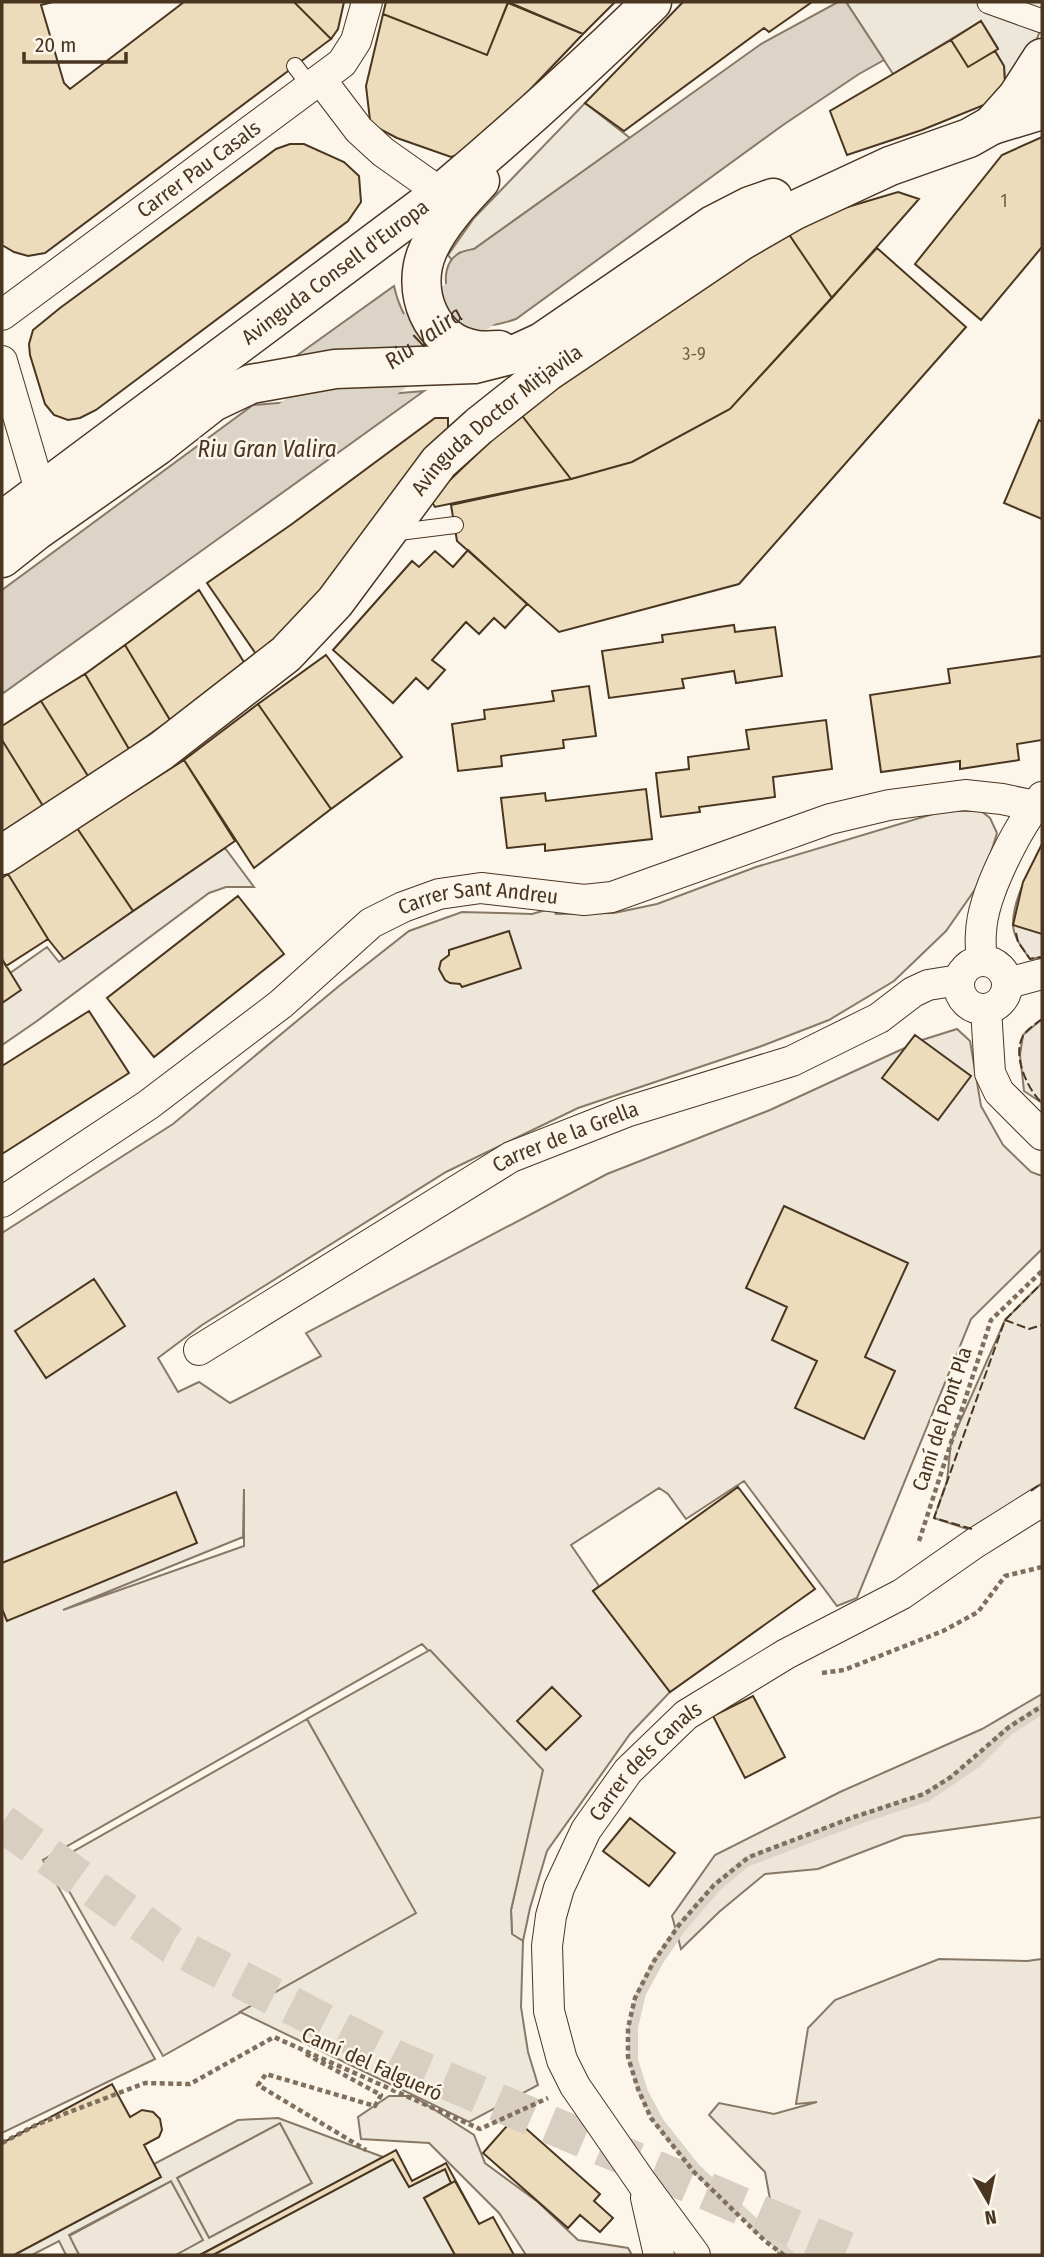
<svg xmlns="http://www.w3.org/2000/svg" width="1044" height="2257" viewBox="0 0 1044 2257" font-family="'Fira Sans Condensed',sans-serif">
	<rect width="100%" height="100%" fill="#fbf6e9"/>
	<path fill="#ede6d9" stroke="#887966" stroke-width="2" fill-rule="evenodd" d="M943 811H981L990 818 997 833 983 878 946 931 894 981 829 1020 759 1047 578 1108 446 1172 202 1325 158 1358 178 1392 199 1382 230 1403 321 1356 306 1333 607 1174 770 1110 922 1040 957 1029 970 1041 981 1106 1003 1145 1031 1172 1042 1176V1249L971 1319 857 1598 837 1606 744 1481 686 1519 668 1494 659 1488 571 1545 599 1586 593 1591 670 1692 630 1734 547 1851 530 1908 523 1941 512 1935 511 1910 542 1770 422 1644 43 1860 155 2059 2 2133V1233L173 1124 339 986 409 931 462 912 532 914 553 908 556 914 614 913 657 904 756 867ZM244 1489V1546L63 1610 243 1537Z
		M1042 847V957L1030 959C1023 949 1013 937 1013 924 1013 898 1030 869 1042 847Z
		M225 848 254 887H226L209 893 37 1021 2 1045V1002L18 991 6 976 47 947 59 962Z
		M1042 1019V1103L1024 1091 1020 1055 1023 1035Z
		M1042 1283V1483L970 1530 934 1518 947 1481 951 1442 1005 1320Z
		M1042 1694V1817L904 1836 818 1869 765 1874 719 1912 681 1949 672 1916 715 1855 840 1792 982 1729Z
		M307 1719 417 1913 163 2056 53 1863Z
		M939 1959 1027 1961 1042 1959V2255H778L779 2248 765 2172 709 2115 719 2103 774 2114 817 2102 796 2104 808 2028 835 2000Z
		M389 2096H413L474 2135 485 2163 538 2202 578 2240 628 2248 632 2255H526L499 2213 429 2143 361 2139 358 2117Z
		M280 2123 312 2183 209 2238 177 2178Z
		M171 2181 204 2241 176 2255H79L69 2236Z"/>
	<path fill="#ede7d9" stroke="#887966" stroke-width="2" fill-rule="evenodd" d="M846 2H1042V26L1030 56 1005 84 1004 66 995 51 998 48 981 21 893 74Z
		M585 103 630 138 474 249 459 253 452 260 448 255 474 218Z
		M430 1650 543 1770 511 1910 512 1934 523 1941 521 2007 528 2052 538 2085 469 2122 240 2012 416 1913 307 1719Z
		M278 2118 383 2157 200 2255H176L203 2240 171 2181 69 2235 79 2255H66L59 2241 32 2255H14L160 2177 154 2164 238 2120ZM280 2123 312 2183 209 2238 177 2178Z
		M393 2159 409 2187 445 2169 451 2183 424 2198 455 2255H213Z"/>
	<path fill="#dcd4c6" stroke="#887966" stroke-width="2" d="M838 2H846L884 60 859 74 783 125 516 319C502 324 487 328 472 323 449 315 434 269 458 254 462 251 469 250 474 249L761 44Z
		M394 286C399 309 409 327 426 344L292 359Z
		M424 391 2 694V590L253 405Z"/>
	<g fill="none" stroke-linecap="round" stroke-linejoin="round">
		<path stroke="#dcd4c6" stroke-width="10" d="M789 2255 696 2169 659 2122 643 2092 633 2060V2027L641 1993 659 1960 681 1928 717 1886 746 1862 862 1818 926 1797 975 1764 1009 1730 1042 1709"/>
		<path stroke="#dcd4c6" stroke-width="61" id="s1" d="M270 448 526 264"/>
	</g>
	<path fill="#ecdcbc" stroke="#4a3520" stroke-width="2" d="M2 2H53L41 5 64 83 70 89 184 2H294L331 39 45 253 28 256 14 252 2 245Z
		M294 2H344L338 29 331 39Z
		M386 2H508L487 55 383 14Z
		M508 2H615L583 34Z
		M683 2H812L769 32 764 28 624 131 585 103Z
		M508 3 583 34 482 140 469 151 451 157 397 138 376 127 370 120 366 86 383 14 487 55Z
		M981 21 998 49 968 67 951 40Z
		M951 40 968 67 995 51 1004 66 1005 84 989 103 922 130 847 155 830 111Z
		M1042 137V247L981 320 915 264 1002 155Z
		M290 144H304L344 162 359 176 361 202 348 221 96 410 80 418 68 420 54 415 45 404 30 355 29 344 33 330 60 308 276 149Z
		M898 192 919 199 832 298 786 230 834 211Z
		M786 230 832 298 730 409 632 462 571 479 520 413Z
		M877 248 966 327 739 584 559 632 457 541 451 505 571 479 632 462 730 409Z
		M520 413 571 479 435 507 430 499Z
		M435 418H448V436L300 625 258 657 207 583 292 524Z
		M1039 420 1042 422V519L1004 503Z
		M468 550 527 604 505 628 494 618 479 634 466 622 432 660 445 670 428 689 416 678 393 703 333 650 412 561 419 567 435 551 453 567Z
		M199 590 247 667 170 720 125 645Z
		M734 625 735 632 775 627 782 676 736 683 734 671 682 679 684 688 609 698 602 651 663 642 662 635Z
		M125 645 170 720 129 749 85 674Z
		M326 655 402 757 331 809 258 704Z
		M1042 656V740L1017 744 1019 760 960 769V761L881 772 870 695 950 683 948 669Z
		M85 674 129 749 88 776 41 701Z
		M589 686 596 736 563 740 564 748 501 756 502 766 458 771 452 724 485 719 484 710 554 701 552 691Z
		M41 701 88 776 43 806 2 740V726Z
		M258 704 331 809 254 868 184 760Z
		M826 720 832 769 773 777 775 797 699 807 700 812 661 817 656 773 689 769 688 757 749 749 746 730Z
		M2 740 43 806 2 832Z
		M184 760 235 841 133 911 77 828Z
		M646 789 652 839 545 851V844L507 848 501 798 545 793 546 801Z
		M77 828 133 911 64 959 48 939 8 874Z
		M1042 844V934L1013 925 1023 882Z
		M8 874 48 939 6 966 2 959V878Z
		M238 896 284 954 154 1057 107 998Z
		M509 931 521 968 462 987 460 984 450 983 445 980 439 969 441 961 449 955V950Z
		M2 959 21 990 2 1003Z
		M89 1011 129 1073 2 1154V1066Z
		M915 1035 971 1076 938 1120 882 1078Z
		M784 1206 908 1263 865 1357 895 1371 864 1439 795 1408 817 1361 772 1340 787 1307 746 1288Z
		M94 1279 125 1326 46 1378 15 1331Z
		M738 1487 815 1589 670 1692 593 1591Z
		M176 1492 197 1543 7 1621 2 1609V1563Z
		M552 1687 581 1716 546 1750 517 1721Z
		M753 1696 785 1757 745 1778 713 1716Z
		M630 1818 675 1853 649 1886 603 1851Z
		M112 2084 130 2117 142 2110 153 2112 160 2119 162 2130 159 2137 144 2145 161 2177 14 2255H2V2143Z
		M514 2118 600 2194 594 2201 613 2218 600 2232 580 2215 568 2228 483 2153Z
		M396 2150 412 2181 446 2163 479 2224 493 2217 514 2255H455L424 2198 451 2183 445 2169 409 2187 393 2159 213 2255H200Z
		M455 2181 479 2224 493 2217 514 2255H455L424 2198Z"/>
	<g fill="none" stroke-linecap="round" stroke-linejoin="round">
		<path stroke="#d8cfc1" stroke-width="38" stroke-dasharray="38 19" stroke-linecap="butt" d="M2 1823 171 1944 398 2060 857 2255"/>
		<g stroke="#4a3520" stroke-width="18">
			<path id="service" d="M295 66 311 87
				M391 533 455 525"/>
		</g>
		<g stroke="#4a3520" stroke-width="25">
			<path id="pedestrian" d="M989 2 1042 21"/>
		</g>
		<g stroke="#4a3520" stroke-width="32">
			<g id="minor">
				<path d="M321 80 359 130 383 152 441 193"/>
				<path id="s2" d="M2 315 342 63 356 41 367 2"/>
				<path d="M2 361 40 490"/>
				<circle cx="983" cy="985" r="24"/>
				<path d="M982 961C981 952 980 942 981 933 982 895 1018 826 1042 797"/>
				<path d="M1008 983 1042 974"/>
				<path d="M986 1009 990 1073 999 1092 1042 1135"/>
				<path id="s3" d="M2 1202 148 1105 281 1004 371 923 403 907 439 894 481 888 584 900 612 897 830 819 889 805 965 795 1002 799 1035 806"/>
				<path id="s4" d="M199 1350 511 1157 626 1112 792 1061 879 1018 913 992 928 985 959 980"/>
				<path d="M646 2198 659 2255"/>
				<path id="s5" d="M695 2255 642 2183 575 2086 562 2060 549 2011 547 1946 551 1916 559 1888 586 1830 628 1771 686 1715 786 1654 902 1594 975 1543 1042 1501"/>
			</g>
		</g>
		<g stroke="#4a3520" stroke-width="41">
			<path id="tertiary" d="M992 125 1042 110"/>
		</g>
		<g stroke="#4a3520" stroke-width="41">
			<g id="primary">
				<path d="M480 181C461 201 439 225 428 250 410 290 430 344 477 350 484 351 492 350 499 350"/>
				<path id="s6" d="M2 521 441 193C514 132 584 68 652 2"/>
				<path d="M2 558 36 531 157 446 213 402 251 384 335 369 474 364 518 353 542 342 713 225 750 206 773 198"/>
				<path id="s7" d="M2 855 161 751 286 654 335 602 439 462 479 426 547 372 741 241 793 211 890 166 969 138 992 125 1017 97 1042 58"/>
			</g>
		</g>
		<path stroke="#7f6f5c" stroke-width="4.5" stroke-dasharray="5 3.5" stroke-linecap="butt" d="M919 1541 991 1320 1042 1271
			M822 1673 844 1670 943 1631 978 1612 1005 1576 1042 1567
			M306 2054 381 2095 375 2106 266 2074 258 2085 366 2150
			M2 2143 38 2124 145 2083 190 2084 274 2037 480 2129 548 2098
			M784 2255 765 2241 694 2172 651 2118 638 2089 628 2057V2028L635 1998 654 1961 679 1925 714 1885 749 1857 854 1817 924 1794 951 1777 1009 1727 1042 1706"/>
		<use href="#service" stroke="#fbf6e9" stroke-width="16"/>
		<use href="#pedestrian" stroke="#fbf6e9" stroke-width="23"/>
		<use href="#minor" stroke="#fbf6e9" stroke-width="30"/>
		<use href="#tertiary" stroke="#fbf6e9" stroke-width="38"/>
		<use href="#primary" stroke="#fbf6e9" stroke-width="38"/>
		<path stroke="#4a3520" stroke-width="2" stroke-dasharray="9 3.5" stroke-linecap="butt" d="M1016 933 1018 942 1030 959 1042 957
			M1042 1019C1037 1023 1030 1027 1025 1033 1010 1052 1027 1089 1042 1103
			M1005 1320 1029 1329 1042 1325
			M1031 1491 1042 1483
			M972 1529 934 1518 1005 1320 1042 1283"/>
	</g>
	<g text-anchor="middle" stroke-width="5" stroke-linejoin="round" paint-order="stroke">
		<g font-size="18" fill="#725f47">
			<text x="1004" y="207">1</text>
			<text x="694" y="360">3-9</text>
		</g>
		<g font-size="21" fill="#4a3520" stroke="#fbf6e9">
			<text dy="7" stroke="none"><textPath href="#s2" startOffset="245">Carrer Pau Casals</textPath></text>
			<text dy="7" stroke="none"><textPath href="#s6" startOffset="416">Avinguda Consell d'Europa</textPath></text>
			<text dy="7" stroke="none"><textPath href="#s7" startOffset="665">Avinguda Doctor Mitjavila</textPath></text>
			<text dy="7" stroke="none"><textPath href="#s3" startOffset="576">Carrer Sant Andreu</textPath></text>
			<text dy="7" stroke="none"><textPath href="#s4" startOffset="425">Carrer de la Grella</textPath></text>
			<text transform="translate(942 1419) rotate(-72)" y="7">Camí del Pont Pla</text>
			<text dy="7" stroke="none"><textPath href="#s5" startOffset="567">Carrer dels Canals</textPath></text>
			<text transform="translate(372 2064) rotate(24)" y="7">Camí del Falgueró</text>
		</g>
		<g font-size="23" font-style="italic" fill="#4a3520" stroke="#fbf6e9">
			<text dy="8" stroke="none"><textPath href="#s1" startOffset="189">Riu Valira</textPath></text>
			<text x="267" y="457">Riu Gran Valira</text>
		</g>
	</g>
	<rect width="1044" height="2257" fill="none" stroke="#4a3520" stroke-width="7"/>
	<g transform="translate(988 2201) rotate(171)" stroke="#fbf6e9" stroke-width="5" paint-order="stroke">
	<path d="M0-5L12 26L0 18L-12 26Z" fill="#4a3520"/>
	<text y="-10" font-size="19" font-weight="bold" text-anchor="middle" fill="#4a3520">N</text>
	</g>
	<path d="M24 52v10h102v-10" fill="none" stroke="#4a3520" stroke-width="3.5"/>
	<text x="35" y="52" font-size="21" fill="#4a3520" stroke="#fbf6e9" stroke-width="5" paint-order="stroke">20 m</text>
</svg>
